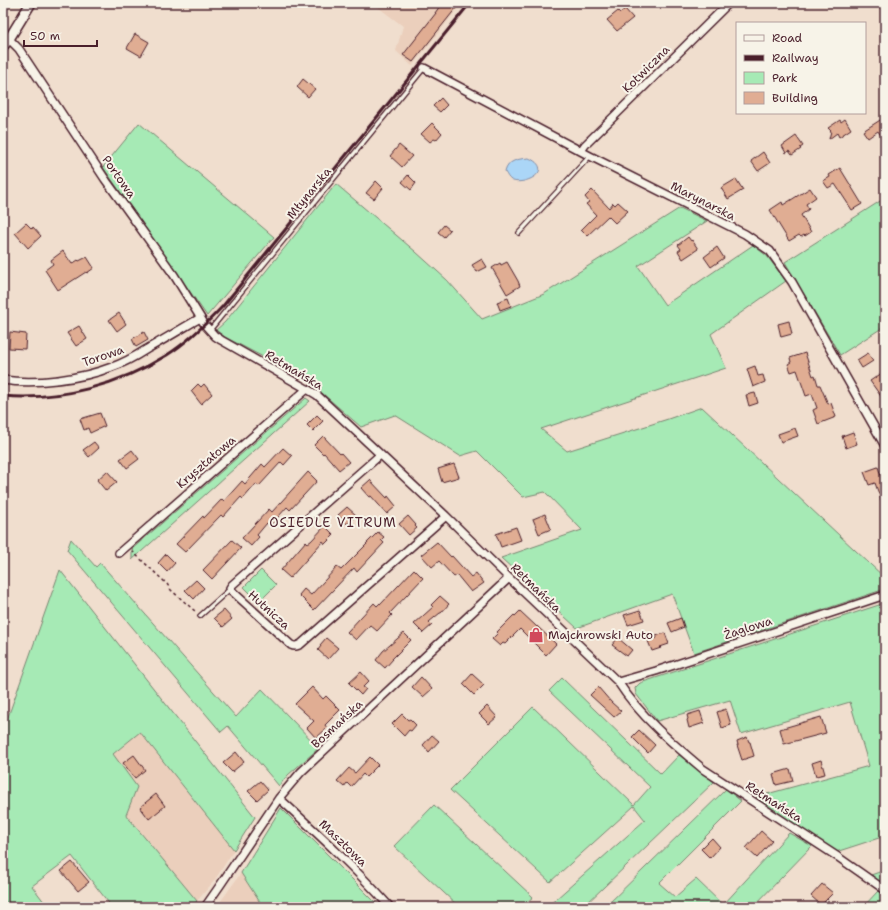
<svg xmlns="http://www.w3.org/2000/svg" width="888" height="910" viewBox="0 0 888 910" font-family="'Shantell Sans',sans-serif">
	<rect width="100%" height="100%" fill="#f0dece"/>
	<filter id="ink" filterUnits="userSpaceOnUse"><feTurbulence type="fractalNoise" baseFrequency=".025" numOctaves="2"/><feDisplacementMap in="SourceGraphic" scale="8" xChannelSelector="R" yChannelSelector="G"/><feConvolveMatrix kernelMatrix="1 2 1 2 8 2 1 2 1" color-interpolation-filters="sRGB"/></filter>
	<g filter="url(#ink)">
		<path fill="#ebcfbc" d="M376 3H462L412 66 396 51 403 26 379 8Z
			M140 732 234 850 214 881 197 901 126 815 137 787 112 755Z
			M241 873 263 907H219L218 905Z"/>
		<path fill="#a6eab5" stroke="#788470" d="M139 123 274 237 207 316 103 167Z
			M336 184 416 252 447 280 482 319 544 294 680 208 707 221 638 266 665 305 753 245 767 256 786 281 711 334 726 368 541 429 567 451 668 419 702 407 885 578V589L694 653 672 594 577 628 501 558 582 530 545 492 523 497 477 451 460 456 395 415 361 427 307 380 225 337 216 330 225 322Z
			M885 198V326L840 355 785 262Z
			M306 398 310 401 132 560V549Z
			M71 539 96 567 100 563 236 717 262 689 319 748 288 775 279 786 228 726 221 732 67 550Z
			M60 570 255 817 234 850 140 732 113 754 137 787 126 815 197 901 192 907H112L72 856 32 886 48 907H10L3 898V731Z
			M261 570 276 585 259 602 244 587Z
			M885 603V836L836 852 756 797 869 766 850 702 741 734 730 700 657 721 636 694 635 688 640 683Z
			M562 678 661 774 679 755 714 782 583 907H547L645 820 634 806 550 882 450 790 533 707 634 805 650 787 549 691Z
			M726 789 741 801 659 883 675 897 696 879 723 905 789 833 812 846 753 907H605Z
			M434 805 533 897 521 907H459L394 846Z
			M281 808 380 907H263L241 873Z
			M885 870V885L871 875Z
			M878 891 885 896V907H863Z"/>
		<path fill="#abd6f7" stroke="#848da5" d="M529 158C557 171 522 187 511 180 508 178 507 175 505 172 508 160 518 159 529 158Z"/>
		<path fill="#e0ad93" stroke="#4a1f2b" d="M442 3H460L413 62 403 55 436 13H435Z
			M625 9 633 18 617 31 607 20 618 11 620 13Z
			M135 34 149 42 141 56 127 48Z
			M303 79 315 89 308 97 297 87Z
			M441 98 447 105 440 112 433 106Z
			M885 117V142L878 131 868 138 863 131Z
			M845 119 851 129 839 137 837 133 829 139 831 131 828 128 840 120 841 122Z
			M432 123 442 133 436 140 434 139 430 142 421 134Z
			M796 136 803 146 800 148 801 149 792 155 789 151 786 153 782 146Z
			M399 145 412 156 402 167 390 156Z
			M763 152 770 163 758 171 751 161Z
			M840 168 862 204 852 210 835 184 828 188 823 181 830 177 829 175Z
			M408 175 416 183 411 190 402 182Z
			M736 179 743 190 728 199 721 188Z
			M376 181 383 188 374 199 366 193Z
			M810 188 816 197 806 204 809 209 801 215 811 232 805 236 804 235 801 237 799 235 789 241 770 210 782 202 783 205Z
			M592 190 609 208 613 203 615 205 618 202 628 211 615 223 608 216 587 236 581 230 596 215 586 204 589 202 585 197Z
			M26 223 32 229 33 227 41 236 28 248 15 233Z
			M444 225 450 230 444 237 438 232Z
			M688 237 691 241 692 240 698 249 683 259 678 251 681 249 678 245Z
			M717 247 724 258 711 267 704 257Z
			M63 251 72 264 78 260 79 261 87 257 94 268 87 273 86 272 58 290 45 270 53 264 51 260Z
			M482 259 487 267 477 272 472 265Z
			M507 262 518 281 520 286 507 294 492 268 500 263 501 265Z
			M508 298 511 306 500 310 497 302Z
			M119 313 126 324 117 331 109 320Z
			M789 321 792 334 781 337 778 324Z
			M79 326 87 339 76 346 67 333Z
			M10 332 26 334 25 349 9 348Z
			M144 332 148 340 136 347 132 339Z
			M805 353 813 376 815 375 818 385H820L828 404 831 403 836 417 818 424 813 410 817 408 812 394 806 396 797 370 791 372 788 364 791 362 790 358Z
			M868 353 873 361 862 368 857 360Z
			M755 366 758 376 763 375 765 382 753 387 747 369Z
			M882 373 885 378V402L870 381Z
			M198 384 201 387 204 384 212 394 201 404 191 391Z
			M755 393 758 403 749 406 746 395Z
			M100 413 105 426 90 433 88 428 84 430 80 419Z
			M317 415 323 421 313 431 307 425Z
			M795 428 798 436 781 442 778 434Z
			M853 432 857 444 846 448 842 436Z
			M323 436 340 454 341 453 349 462 339 470 324 453 323 454 314 445Z
			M94 442 99 448 89 457 83 450Z
			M283 448 292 456 284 465 281 462 259 486 256 484 243 499 241 497 223 517 221 515 185 552 176 544 203 516 204 518 222 499 224 501 242 481 245 484 262 464 265 467Z
			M132 450 139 459 127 468 120 459Z
			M454 464 459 477 442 482 438 469Z
			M878 467 885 488V508H884L875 483 869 485 864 472Z
			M107 471 117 482 106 491 97 480Z
			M308 472 317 481 290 510 287 507 270 526 267 523 257 535 259 537 251 546 242 538 269 509 272 512Z
			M370 480 387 498 388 496 396 506 387 514 371 496 369 497 361 488Z
			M347 507 356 515 347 524 338 515Z
			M545 514 551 529 539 534 533 519Z
			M408 516 416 525 415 526 417 528 409 535 399 524Z
			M325 526 334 535 325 544 323 541 290 578 281 570 306 541 308 543 311 541Z
			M516 527 521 540 501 547 496 534Z
			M378 532 384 537 381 540 384 543 357 572 354 568 314 610 299 595 304 589 311 595 337 567 341 570 367 544H366Z
			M232 540 241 548 212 579 203 570Z
			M437 542 451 557 452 556 471 577 476 573 484 583 471 592 457 575 454 577 439 561 432 567 421 555Z
			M166 554 175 563 167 572 158 563Z
			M414 569 423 578 390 613 392 615 377 631 370 625 356 640 347 632 374 603 377 606 380 603 381 604Z
			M196 580 204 588 194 599 185 590Z
			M440 596 449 604 441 613H440L429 622 432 625 423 633 414 624 433 607 431 605Z
			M224 610 232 619 223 627 214 618Z
			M640 610 644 620 628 625 624 615Z
			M520 611 537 627V626L556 644 546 655 520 629 505 644 503 643 500 646 492 639 498 633 497 632 514 615 515 616Z
			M681 618 684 627 672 632 668 623Z
			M404 633 411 640 392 659H393L385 668 376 660 383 651Z
			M665 633 669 644 660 647 661 648 652 651 648 641 657 638 656 636Z
			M326 638 338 648 328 659 318 650 321 646 320 645Z
			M618 638 632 650 627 656 612 645Z
			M361 672 369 681 363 687 366 689 361 695 349 683Z
			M472 674 484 685 474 695 463 684Z
			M421 677 432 689 423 697 412 687Z
			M312 687 323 699 326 696 340 710 325 725 327 728 316 738 307 728 314 721 295 704Z
			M598 687 611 702 621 711 614 717 590 695Z
			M487 706 497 717 489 724 479 714Z
			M726 709 731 725 722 728 717 712Z
			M700 711 704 723 689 728 687 720 688 719 687 715Z
			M402 714 408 720 410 719 416 725 411 731 409 730 404 736 392 724Z
			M821 717 826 733 784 744 780 729Z
			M639 730 655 745 648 753 632 737Z
			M432 735 439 741 429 752 423 745Z
			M747 737 749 742H750L754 756 742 760 737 745H738L737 741Z
			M236 752 244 762 232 772 223 763Z
			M134 755 145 770 135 778 123 763Z
			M370 757 378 765 366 777 363 774 351 787 347 783 344 787 337 781 349 768 355 773Z
			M821 760 825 774 816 776 812 763Z
			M790 769 793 781 776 785 773 774Z
			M260 781 268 790 257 800 248 791Z
			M156 794 165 806 149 819 140 807Z
			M761 831 772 841 757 858 746 848Z
			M712 838 720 847 710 858 701 849Z
			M72 862 89 882 78 891 61 871Z
			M822 884 833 893 821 905 811 896Z"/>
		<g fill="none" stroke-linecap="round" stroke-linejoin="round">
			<g stroke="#4a1f2b" stroke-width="6">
				<path id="service" d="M519 233 590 156
					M210 330 424 68
					M200 616 230 589"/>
			</g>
			<g stroke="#4a1f2b" stroke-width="10">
				<path id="minor" d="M9 39 19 49 105 179 174 275 205 325 215 336 221 340 307 389 317 395 446 516 509 578 618 682C640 716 672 743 703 769L838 857 885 890
					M424 68 590 156 745 234 770 251 792 282 885 446
					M581 151 585 145 729 3
					M3 380C36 385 81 379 112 367 124 363 136 356 147 349 165 339 183 328 200 318
					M380 455 232 585 230 588 233 592 291 645C295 647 297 646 301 644L446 516
					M119 553 307 389
					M618 682 656 671 885 595
					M279 798C317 833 355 868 390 907
					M205 907 221 884 279 798 301 772 509 578"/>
			</g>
			<g stroke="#4a1f2b" stroke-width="12">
				<path id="tertiary" d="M3 46 9 39 31 3"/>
			</g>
			<path stroke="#4a1f2b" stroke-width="1.5" stroke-dasharray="3 3" stroke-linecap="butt" d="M132 551 167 584 171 590 196 612"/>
			<use href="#service" stroke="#f7f3e8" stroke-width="3.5"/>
			<use href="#minor" stroke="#f7f3e8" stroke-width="7"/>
			<use href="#tertiary" stroke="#f7f3e8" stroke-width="9"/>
			<path stroke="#4a1f2b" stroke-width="3" d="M3 396C60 401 119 385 167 355 188 342 206 324 223 306L470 3"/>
		</g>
	</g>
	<defs>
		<g id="shop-bare" transform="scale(1.2)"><path d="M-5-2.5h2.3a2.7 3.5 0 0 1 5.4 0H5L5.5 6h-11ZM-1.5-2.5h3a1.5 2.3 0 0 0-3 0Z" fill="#d1495b" stroke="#f7f3e8" stroke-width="2.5" paint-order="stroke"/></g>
	</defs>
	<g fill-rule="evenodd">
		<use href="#shop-bare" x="536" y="635"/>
	</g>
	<g text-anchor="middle" stroke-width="4" stroke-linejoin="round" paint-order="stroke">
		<g font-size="12" fill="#4a1f2b" stroke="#f7f3e8">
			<text transform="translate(646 69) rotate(-45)" y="4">Kotwiczna</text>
			<text transform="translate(119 177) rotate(55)" y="4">Portowa</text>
			<text transform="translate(309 193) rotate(-51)" y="4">Młynarska</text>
			<text transform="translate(703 201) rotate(27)" y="4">Marynarska</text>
			<text transform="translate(103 356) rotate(-19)" y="4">Torowa</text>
			<text transform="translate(294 370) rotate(31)" y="4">Retmańska</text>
			<text transform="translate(206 462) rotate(-41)" y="4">Kryształowa</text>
			<text transform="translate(536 588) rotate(44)" y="4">Retmańska</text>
			<text transform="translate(269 610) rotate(42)" y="4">Hutnicza</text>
			<text transform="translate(748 628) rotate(-18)" y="4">Żaglowa</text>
			<text transform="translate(337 724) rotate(-43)" y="4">Bosmańska</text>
			<text transform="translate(774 802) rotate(33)" y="4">Retmańska</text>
			<text transform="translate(343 843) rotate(44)" y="4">Masztowa</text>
		</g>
		<g font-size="12" fill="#4a1f2b" stroke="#f7f3e8" text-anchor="start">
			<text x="548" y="639">Majchrowski Auto</text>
		</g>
		<g font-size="13" letter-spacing="1" fill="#4a1f2b" stroke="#f7f3e8">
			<text x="333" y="527">OSIEDLE VITRUM</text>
		</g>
	</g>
	<rect width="888" height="910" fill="none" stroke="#f7f3e8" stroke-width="16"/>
	<rect x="8" y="8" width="872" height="894" fill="none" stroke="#4a1f2b" stroke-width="1.5" filter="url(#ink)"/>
	<rect x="736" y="22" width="130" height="92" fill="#f7f3e8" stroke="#b29e9c"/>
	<rect x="744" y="35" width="20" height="6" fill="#f7f3e8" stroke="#b29e9c"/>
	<text x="772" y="42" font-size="12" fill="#4a1f2b">Road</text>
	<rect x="744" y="55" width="20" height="6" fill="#4a1f2b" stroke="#b29e9c"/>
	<text x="772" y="62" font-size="12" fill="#4a1f2b">Railway</text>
	<rect x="744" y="72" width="20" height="12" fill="#a6eab5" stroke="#b29e9c"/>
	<text x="772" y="82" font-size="12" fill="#4a1f2b">Park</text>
	<rect x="744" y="92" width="20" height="12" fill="#e0ad93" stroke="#b29e9c"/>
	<text x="772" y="102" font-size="12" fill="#4a1f2b">Building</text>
	<path d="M24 40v6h73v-6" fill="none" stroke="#4a1f2b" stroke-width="2"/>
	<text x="30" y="40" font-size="12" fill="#4a1f2b" stroke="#f7f3e8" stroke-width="3" paint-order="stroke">50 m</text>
</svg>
